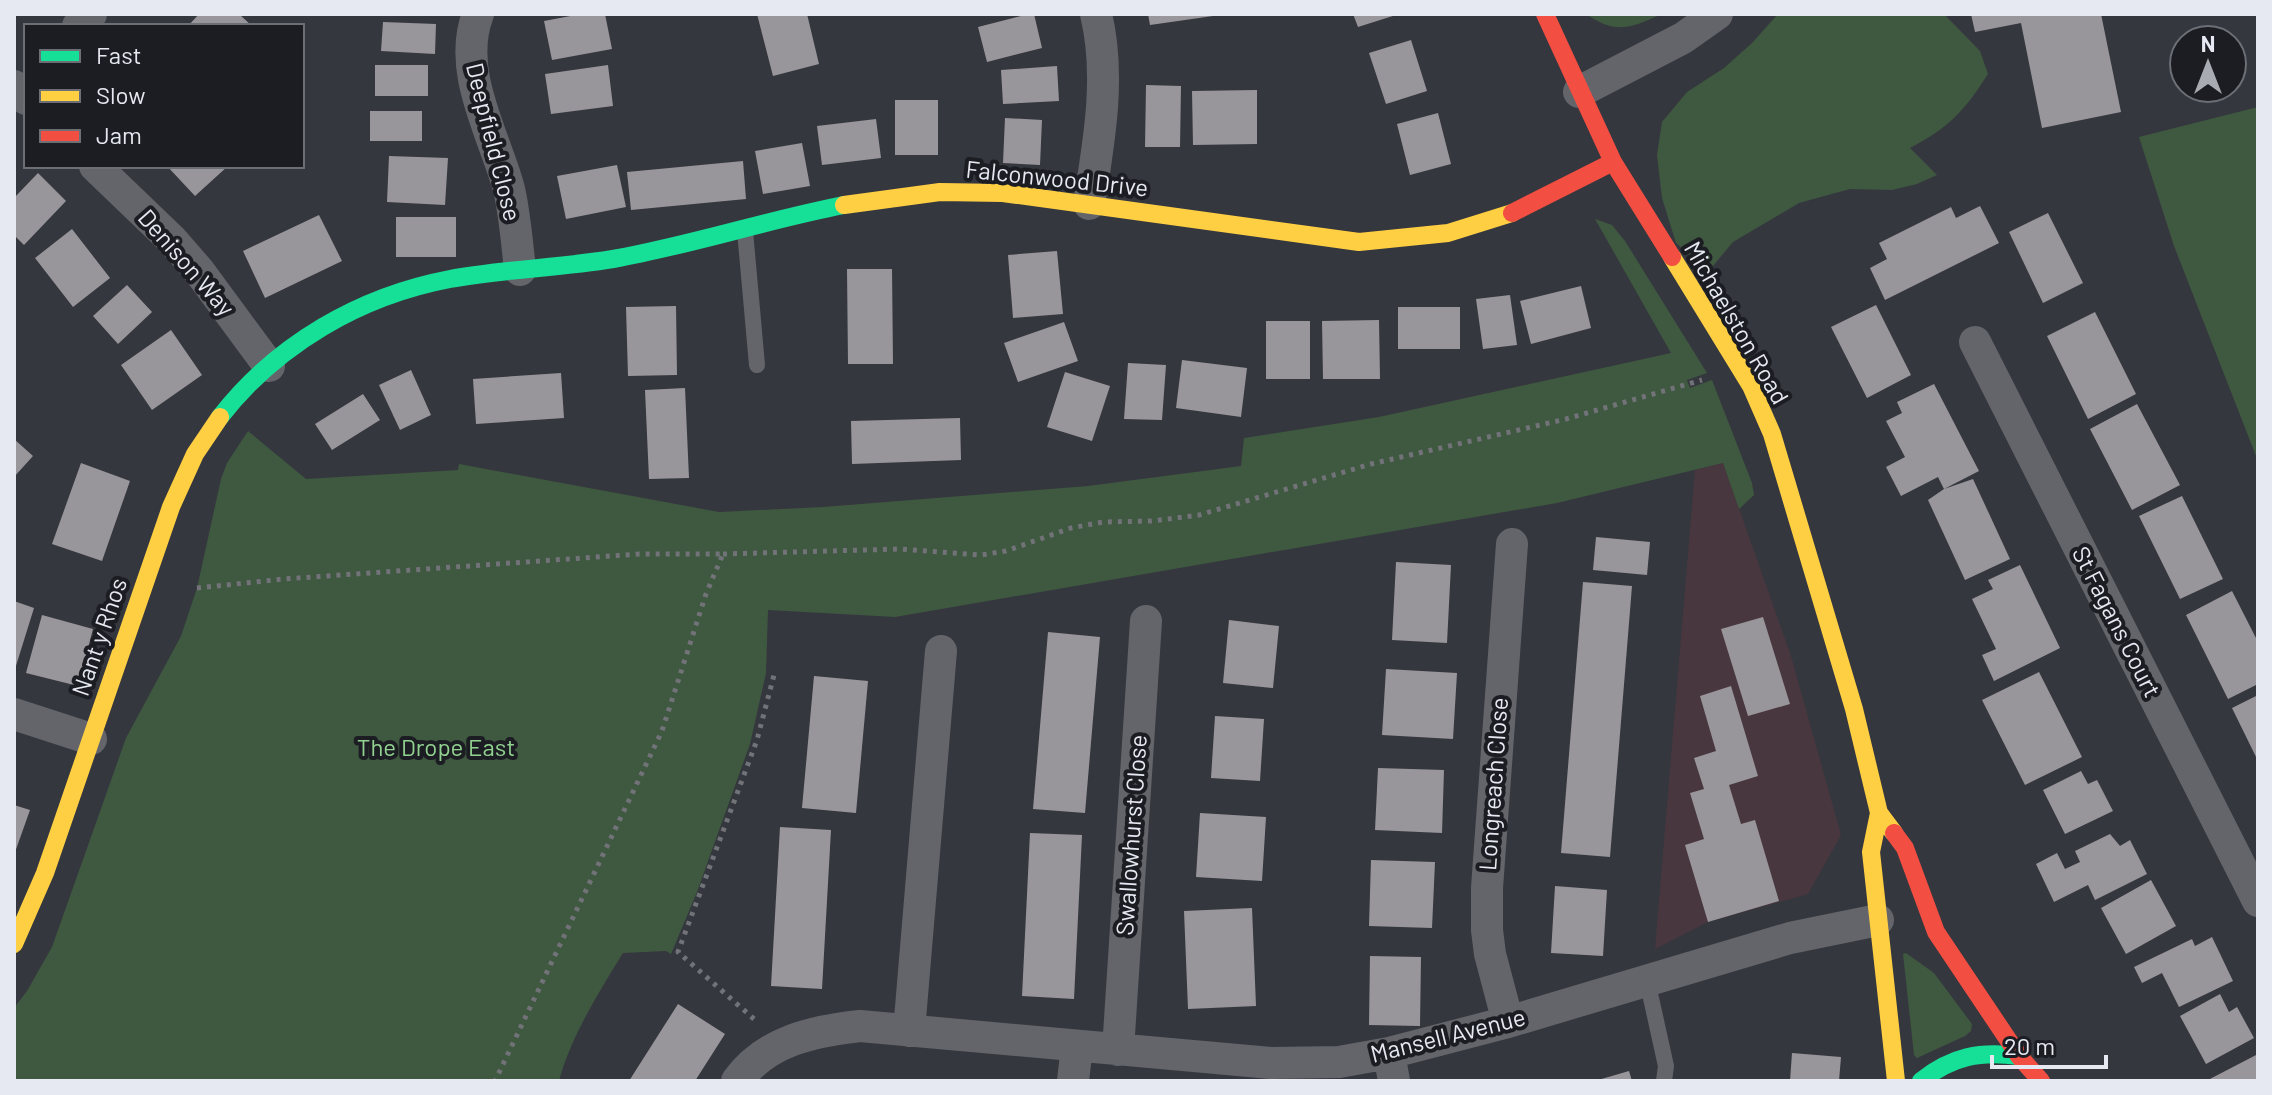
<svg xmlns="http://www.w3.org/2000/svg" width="2272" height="1095" viewBox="0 0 2272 1095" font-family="Barlow,sans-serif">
	<rect width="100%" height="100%" fill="#35373e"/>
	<path fill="#48373e" d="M1723 463 1791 656 1841 835 1808 894 1708 922 1655 949 1695 470Z"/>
	<path fill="#3f5840" d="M1586 14H1662C1631 28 1616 35 1586 14Z
		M1778 14H1944L1980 51 1988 74C1965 110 1949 128 1910 148L1937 175 1917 184 1892 190 1850 189 1799 203 1733 242 1708 272 1676 243 1662 198 1657 155 1662 122 1687 92 1724 68 1752 43Z
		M2258 107V461L2174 246 2139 137Z
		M1595 219 1612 225 1625 241 1707 373 1687 380 1690 388 1712 380 1752 483 1754 495 1739 509 1723 463 1557 503 895 617 768 610 766 673 750 744 697 892 671 954 666 951 623 953C599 992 571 1036 559 1081H14V1008L27 991 52 947 126 738 181 636 197 588 221 479 227 463 248 431 306 479 458 470 459 464 719 512 823 507 1088 486 1241 466 1244 438 1379 417 1671 353Z
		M1906 953 1934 973 1972 1024 1971 1031 1965 1036 1917 1058 1914 1055 1903 954Z"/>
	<path fill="#99969b" d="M199 14H239L252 26H188Z
		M581 14H605L612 49 552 60 544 21Z
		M757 14H807L819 64 773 76Z
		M1029 14H1034L1042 48 987 62 978 27Z
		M1148 14H1213V16L1150 25Z
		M1353 14H1396V15L1358 27Z
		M1971 14H2101L2121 112 2042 128 2021 23 1975 32Z
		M383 22 436 24 435 54 381 51Z
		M1411 40 1427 91 1386 104 1369 53Z
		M375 65H428V96H375Z
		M608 65 613 106 551 114 545 74Z
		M1057 66 1059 101 1003 104 1001 70Z
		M1146 85 1181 86 1180 147H1145Z
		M1257 90V144L1193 145 1192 91Z
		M895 100H938V155H895Z
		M370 111H422V141H370Z
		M1438 113 1451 164 1410 175 1397 124Z
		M1005 118 1042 120 1040 165 1003 163Z
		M876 119 881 158 822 165 817 126Z
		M802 143 810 186 763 194 755 151Z
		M389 156 448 158 445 205 387 202Z
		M743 161 746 199 631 210 627 172Z
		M617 165 626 207 566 219 557 176Z
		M167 166H228L195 196Z
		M38 173 66 201 24 245 14 235V198Z
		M1980 206 1999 243 1885 300 1870 268 1887 259 1879 243 1951 207 1956 218Z
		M2048 213 2083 283 2043 303 2009 232Z
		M319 215 342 261 265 298 243 251Z
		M396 217H456V257H396Z
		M72 229 110 278 73 307 35 258Z
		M1057 251 1063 314 1013 318 1008 255Z
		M847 269H892L893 364H848Z
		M127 285 152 312 118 344 93 316Z
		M1581 286 1591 328 1531 344 1520 301Z
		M1510 295 1517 345 1483 349 1476 299Z
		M1876 305 1911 375 1867 398 1831 327Z
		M676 306 677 375 628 376 626 307Z
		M1398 307H1460V349H1398Z
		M2095 312 2136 394 2088 419 2047 336Z
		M1379 320 1380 379H1323L1322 321Z
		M1266 321H1310V379H1266Z
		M1064 322 1078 361 1018 382 1004 343Z
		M171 330 202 375 152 410 121 365Z
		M1182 360 1247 368 1241 417 1176 408Z
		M1128 363 1166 365 1162 420 1124 419Z
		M411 370 431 415 400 430 379 385Z
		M1065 372 1110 386 1092 441 1047 427Z
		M561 373 564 418 476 424 473 379Z
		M1934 384 1979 471 1944 489 1973 479 2010 559 1965 580 1928 500 1944 489 1938 477 1901 496 1886 467 1905 457 1886 421 1902 413 1897 402Z
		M685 388 689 478 649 479 645 390Z
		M363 394 380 420 332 450 315 424Z
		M2137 404 2180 485 2132 510 2090 429Z
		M960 418 961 460 852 464 851 421Z
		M14 439 33 456 14 477Z
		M81 463 130 481 102 561 52 544Z
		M2182 496 2223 579 2180 599 2139 516Z
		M1596 537 1650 542 1647 575 1593 570Z
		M1396 562 1451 565 1447 643 1392 640Z
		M2020 565 2060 648 1994 681 1982 655 1996 649 1972 599 1993 589 1988 580Z
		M1583 582 1632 586 1610 857 1561 853Z
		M2232 591 2258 642V684L2228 699 2186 615Z
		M14 601 34 608 15 669H14Z
		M42 615 93 629 78 686 26 673Z
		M1763 617 1790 704 1748 716 1721 629Z
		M1229 620 1279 626 1273 688 1223 683Z
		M1048 632 1100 637 1085 813 1033 809Z
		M1386 669 1457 673 1453 739 1382 735Z
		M2039 672 2082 757 2025 785 1982 700Z
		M814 676 868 681 856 813 802 808Z
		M1731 686 1758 776 1729 785 1741 824 1755 820 1779 901 1708 922 1685 845 1704 839 1690 793 1704 789 1694 758 1716 751 1700 696Z
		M2258 695V761L2232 708Z
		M1215 716 1264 719 1260 781 1211 778Z
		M1378 768 1444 770 1442 833 1375 830Z
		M2081 771 2088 784 2097 780 2113 811 2065 834 2043 790Z
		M14 805 30 810 14 855Z
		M1200 813 1266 817 1262 881 1196 877Z
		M780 827 831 830 822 989 771 986Z
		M1030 833 1082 835 1074 999 1022 996Z
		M2110 834 2120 846 2130 840 2147 874 2095 900 2088 885 2054 902 2036 864 2057 853 2065 869 2080 862 2075 851Z
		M1371 860 1435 862 1432 928 1369 926Z
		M2151 880 2176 926 2126 954 2101 908Z
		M1555 886 1607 890 1603 956 1551 953Z
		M1252 908 1256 1006 1188 1009 1184 911Z
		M2212 937 2233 981 2179 1007 2162 973 2142 983 2134 967 2192 939 2195 946Z
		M1370 956 1421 957 1420 1026 1369 1025Z
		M2220 994 2229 1012 2237 1007 2254 1038 2206 1064 2180 1016Z
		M678 1004 725 1034 695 1081H629Z
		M1792 1053 1841 1057 1839 1081H1790Z
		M2258 1054V1081H2206Z
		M1629 1071 1632 1081H1598V1080Z"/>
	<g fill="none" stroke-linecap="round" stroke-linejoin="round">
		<path stroke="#727378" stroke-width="5" stroke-dasharray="4 6" stroke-linecap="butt" d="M723 554 900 549 981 555 1006 551 1071 528 1103 522 1151 521 1199 515 1371 464 1566 419 1702 380
			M197 588 284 579 639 554H723L706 594 662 731 495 1081
			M754 1019 678 952 757 740 774 675"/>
		<path stroke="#63656a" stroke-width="16" d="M745 231 757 365
			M1647 980 1666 1066 1664 1081"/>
		<path stroke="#63656a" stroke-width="32" d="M478 14C456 71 494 134 509 189 515 215 517 243 520 270
			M78 26 91 14
			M14 86 26 99
			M1579 92 1683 38 1717 14
			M95 166 172 240 199 271 269 366
			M1089 204C1099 142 1111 76 1096 14
			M1975 342 2258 901
			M14 714 91 739
			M1508 1022 1490 954 1487 930V888L1512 544
			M909 1031 941 651
			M1118 1050 1146 621
			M1389 1053 1394 1081
			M737 1081C766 1041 813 1031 860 1026L1271 1063 1339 1062 1389 1053 1508 1022 1790 938 1878 920
			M1073 1081 1077 1046"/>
		<path stroke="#16e098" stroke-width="18" d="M220 417C277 344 360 296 450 279 504 269 559 268 613 259 691 245 767 220 844 205
			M1921 1081C1952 1056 1980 1051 2019 1056"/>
		<path stroke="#ffcf43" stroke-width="18" d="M844 205 940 192 1003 193 1359 242 1448 233 1512 213
			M1672 257 1751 386 1772 434 1854 709 1879 813 1894 833
			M1879 813 1871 852 1896 1081
			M14 944 45 873 171 507 195 454 220 417"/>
		<path stroke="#f24e42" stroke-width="18" d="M1545 14 1613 162 1672 257
			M1512 213 1613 162
			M1894 833 1905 848 1936 932 2019 1056 2041 1081"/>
	</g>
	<g text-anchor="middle" stroke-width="8" stroke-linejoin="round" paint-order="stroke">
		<g font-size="24" fill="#e6e9f1" stroke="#1b1d23">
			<text transform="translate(493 142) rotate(76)" y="8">Deepfield Close</text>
			<text transform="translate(1057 179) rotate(6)" y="8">Falconwood Drive</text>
			<text transform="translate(186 263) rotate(49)" y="8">Denison Way</text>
			<text transform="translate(1736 323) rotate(60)" y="8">Michaelston Road</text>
			<text transform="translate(2116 622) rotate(63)" y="8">St Fagans Court</text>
			<text transform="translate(100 637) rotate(-71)" y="8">Nant y Rhos</text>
			<text transform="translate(1494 784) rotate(-86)" y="8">Longreach Close</text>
			<text transform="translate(1132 835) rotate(-86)" y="8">Swallowhurst Close</text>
			<text transform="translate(1448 1036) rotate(-14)" y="8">Mansell Avenue</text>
		</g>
		<g font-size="24" fill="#92d290" stroke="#1b1d23">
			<text x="436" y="756">The Drope East</text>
		</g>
	</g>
	<rect width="2272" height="1095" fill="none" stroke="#e6e9f1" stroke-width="32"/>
	<rect x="24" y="24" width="280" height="144" fill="#1b1d23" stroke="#6c6f75" stroke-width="2"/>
	<rect x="40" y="50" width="40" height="12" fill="#16e098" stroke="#6c6f75" stroke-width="2"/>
	<text x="96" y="64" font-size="24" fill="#e6e9f1">Fast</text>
	<rect x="40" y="90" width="40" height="12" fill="#ffcf43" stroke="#6c6f75" stroke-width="2"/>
	<text x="96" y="104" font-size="24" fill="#e6e9f1">Slow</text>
	<rect x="40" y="130" width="40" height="12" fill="#f24e42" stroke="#6c6f75" stroke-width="2"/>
	<text x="96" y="144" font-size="24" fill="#e6e9f1">Jam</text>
	<g transform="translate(2208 64)"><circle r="38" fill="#1b1d23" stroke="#6c6f75" stroke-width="2"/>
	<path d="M0-6L14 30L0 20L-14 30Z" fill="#a8abb2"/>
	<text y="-12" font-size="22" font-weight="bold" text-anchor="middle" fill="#e6e9f1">N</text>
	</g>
	<path d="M1992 1055v12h114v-12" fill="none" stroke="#e6e9f1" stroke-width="4"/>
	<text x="2004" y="1055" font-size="24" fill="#e6e9f1" stroke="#1b1d23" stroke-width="6" paint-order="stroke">20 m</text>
</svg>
